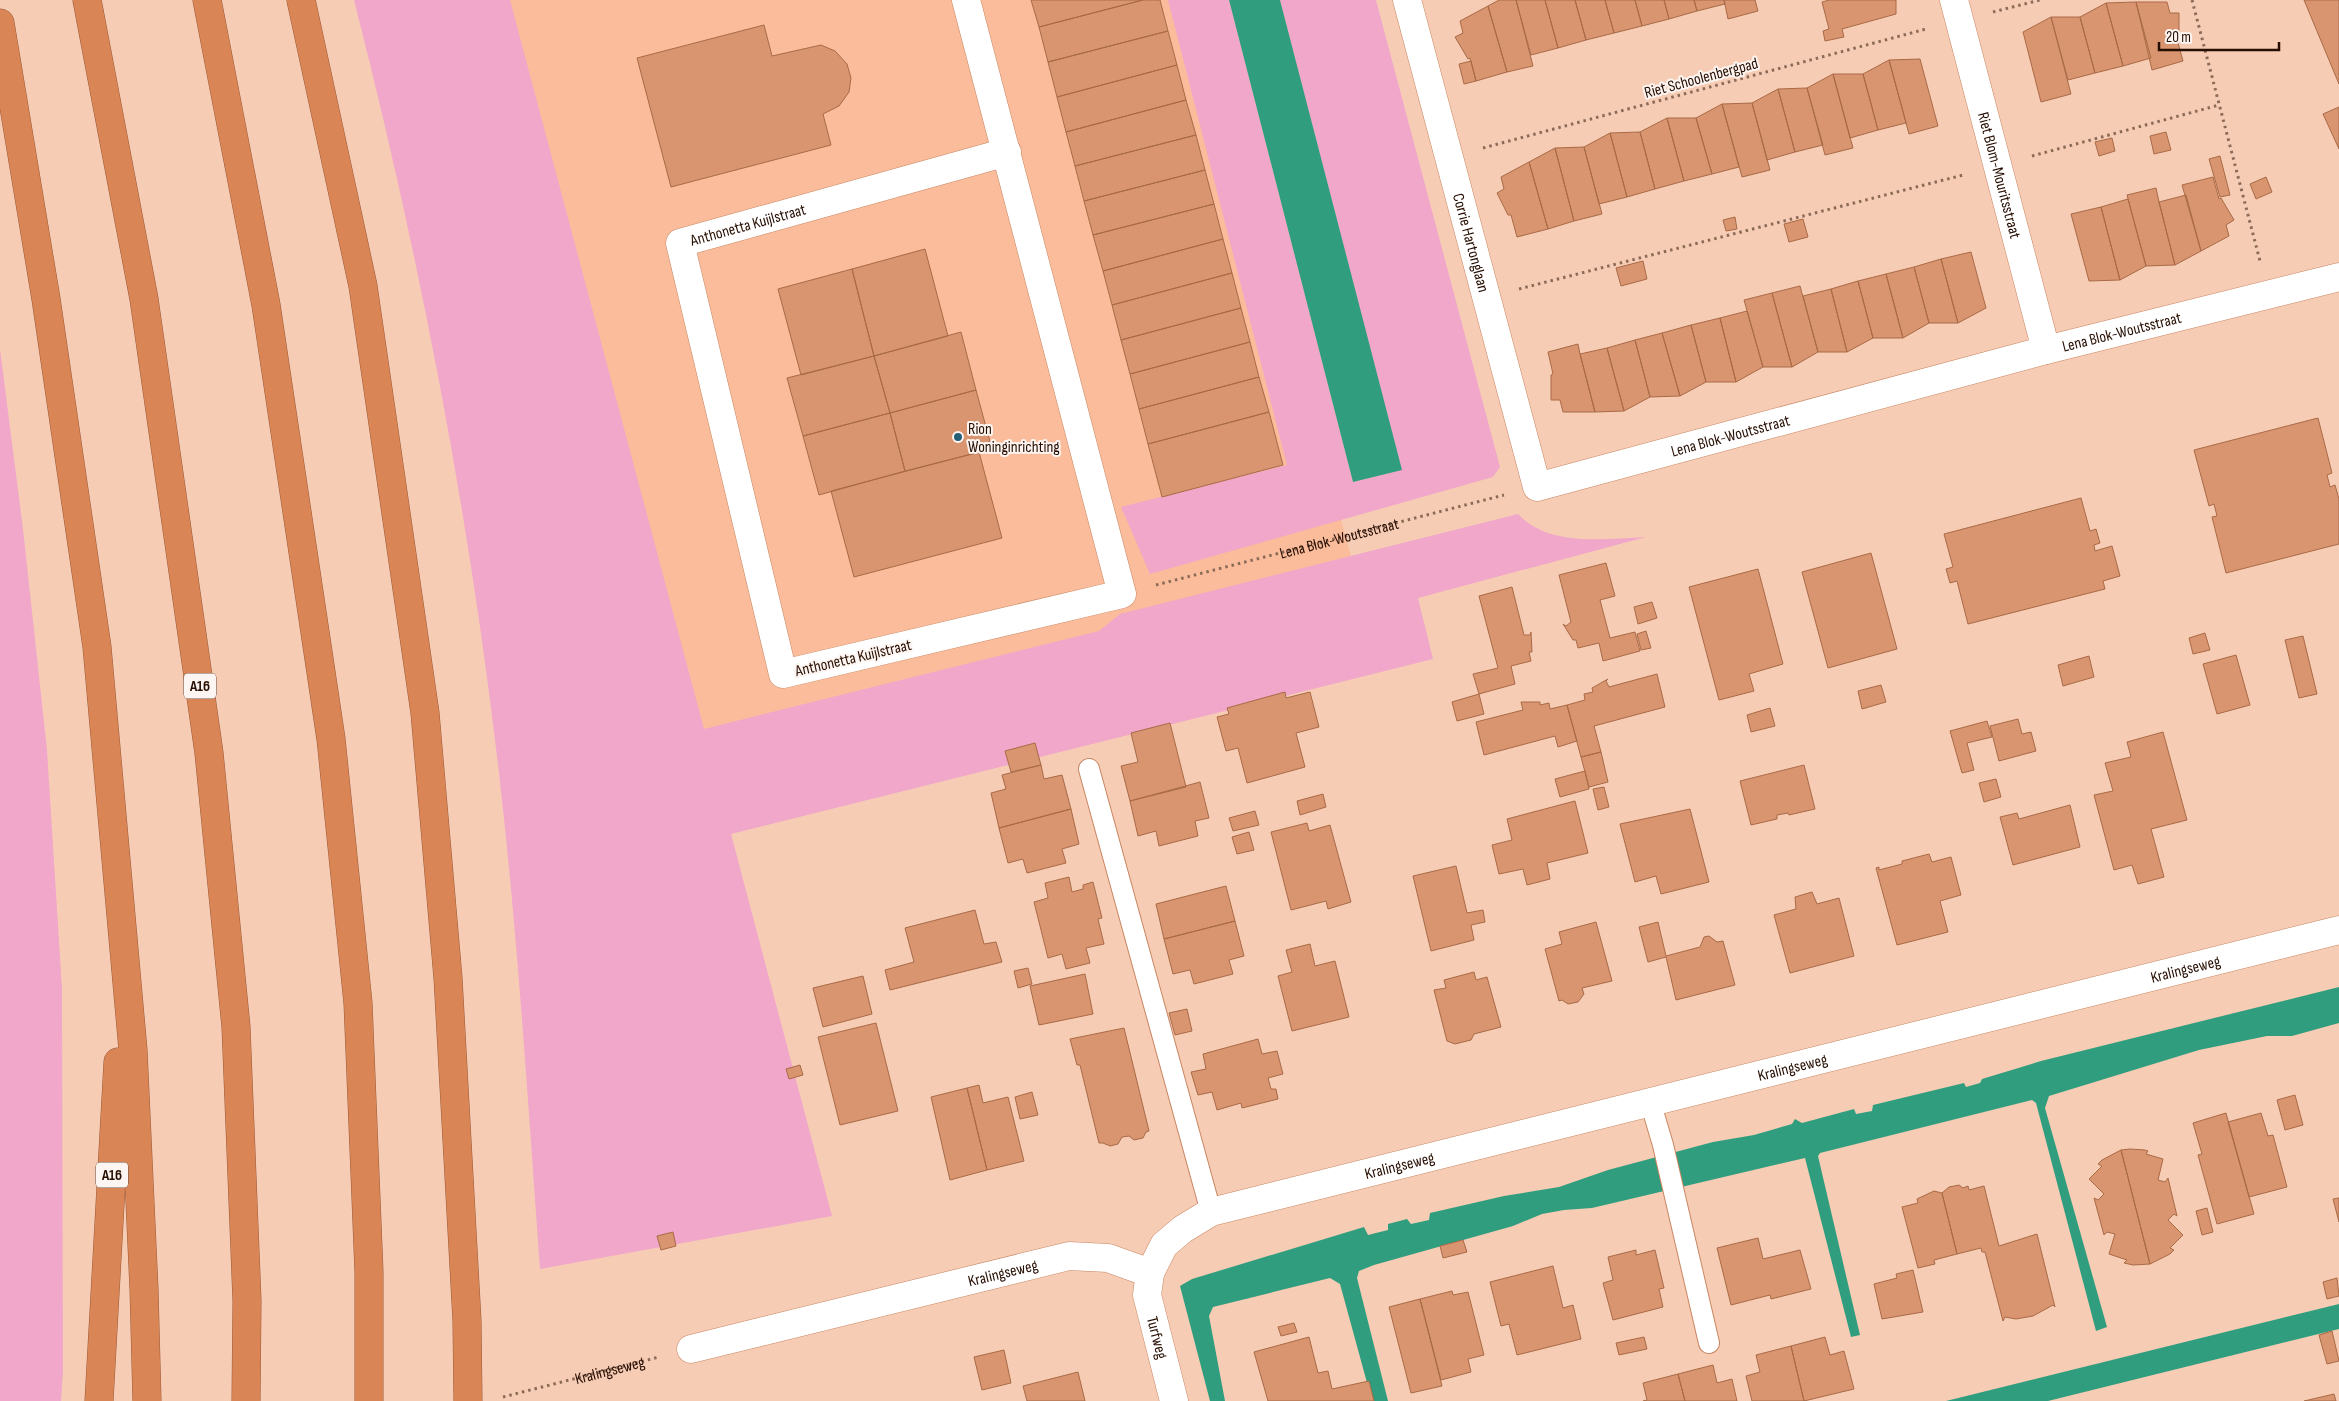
<svg xmlns="http://www.w3.org/2000/svg" width="2339" height="1401" viewBox="0 0 2339 1401" font-family="'Sofia Sans Condensed',sans-serif">
	<rect width="100%" height="100%" fill="#f7ccb5"/>
	<path fill="#fabc9b" d="M422 0H1199L1361 593 571 771Z"/>
	<path fill="#f0a7c9" d="M354 0H510L704 729 1099 631 1120 614 1518 514C1549 547 1604 539 1646 537L1418 598 1433 659 731 834 832 1216 540 1269C528 1104 518 938 499 773 469 513 419 254 354 0Z
		M1168 0H1229L1353 482 1401 470 1280 0H1376L1500 467 1493 477 1150 574 1121 507 1287 465Z
		M0 349 23 529 47 750 62 989 63 1370 61 1401H0Z"/>
	<path fill="#309e7e" d="M1229 0H1280L1402 470 1353 482Z
		M2339 987V1023L2292 1036H2267L2199 1050 2049 1096 2045 1108 2107 1327 2096 1331 2036 1103 2032 1100 1820 1153 1818 1156 1860 1335 1851 1337 1805 1158 1592 1208 1564 1210 1542 1214 1513 1226 1374 1265 1359 1271 1357 1278 1388 1401H1372L1340 1284 1330 1278 1213 1307 1209 1316 1225 1401H1210L1180 1286 1192 1279 1364 1227 1368 1235 1388 1230V1224L1407 1219 1411 1224 1429 1220 1430 1213 1504 1196 1559 1187 1608 1170 1713 1142 1754 1135 1792 1124 1795 1119 1802 1123 1854 1109 1856 1114 1872 1111 1873 1105 1964 1083 1966 1087 1980 1083 1982 1079 2041 1061Z
		M2339 1304V1329L2048 1401H1946Z"/>
	<path fill="#d89570" stroke="#a96a46" d="M1031 0H1143L1039 27Z
		M1143 0H1160L1168 31 1048 62 1039 27Z
		M1499 0H1516L1533 66 1507 72 1488 6Z
		M1516 0H1545L1558 48 1531 55Z
		M1545 0H1575L1586 40 1558 48Z
		M1575 0H1605L1614 33 1586 40Z
		M1605 0H1635L1642 26 1614 33Z
		M1635 0H1664L1669 19 1642 26Z
		M1664 0H1694L1697 11 1669 19Z
		M1694 0H1724L1725 4 1697 11Z
		M1724 0H1755L1758 11 1728 19Z
		M1829 0H1896V14L1842 29 1844 37 1825 41 1823 31 1829 29 1822 2Z
		M2304 0H2339V84Z
		M2136 2H2167L2170 13H2179V38L2177 39 2183 61 2152 70Z
		M2136 2 2151 58 2123 66 2106 3Z
		M2106 3 2123 66 2095 73 2080 17Z
		M1488 6 1507 72 1476 81 1470 58 1468 59 1455 37 1463 33 1460 21Z
		M2051 17H2080L2095 73 2068 80Z
		M2051 17 2071 94 2041 102 2023 32Z
		M764 25 772 56 821 45 835 51 847 64 851 78 849 92 839 106 823 114 831 145 671 187 637 58Z
		M1168 31 1177 65 1057 97 1048 62Z
		M1920 59 1938 126 1909 134 1889 60Z
		M1889 60 1906 123 1878 130 1863 74Z
		M1471 61 1476 81 1464 84 1459 64Z
		M1177 65 1186 100 1066 132 1057 97Z
		M1833 74H1863L1878 130 1850 138Z
		M1833 74 1853 148 1825 155 1807 88Z
		M1807 88 1823 145 1795 152 1778 89Z
		M1778 89 1795 152 1767 160 1752 103Z
		M1186 100 1196 135 1075 166 1066 132Z
		M1752 103 1770 170 1742 177 1722 104Z
		M1722 104 1739 167 1712 174 1696 118Z
		M2339 107V149L2323 114Z
		M1667 118H1696L1712 174 1684 181Z
		M1667 118 1684 181 1655 189 1640 132Z
		M1640 132 1655 189 1627 197 1610 133Z
		M2166 132 2171 150 2154 154 2150 136Z
		M1610 133 1627 197 1599 204 1584 147Z
		M1196 135 1205 170 1084 201 1075 166Z
		M2112 138 2115 151 2099 156 2095 142Z
		M1584 147 1602 214 1574 221 1555 148Z
		M1555 148 1574 221 1548 229 1529 162Z
		M2220 156 2230 195 2220 197 2209 159Z
		M1529 162 1548 229 1517 237 1511 215H1508L1497 193 1504 189 1501 177Z
		M1205 170 1214 204 1093 235 1084 201Z
		M2213 177 2219 199 2221 198 2234 220 2226 225 2229 236 2201 251 2182 185Z
		M2266 177 2272 192 2256 199 2250 184Z
		M2156 188 2159 202 2175 265 2146 266 2127 195Z
		M2186 195 2201 251 2175 265 2159 202Z
		M2128 199 2146 266 2120 280 2101 207Z
		M1214 204 1223 239 1103 271 1093 235Z
		M2101 207 2120 280 2089 281 2071 214Z
		M1735 217 1737 229 1726 231 1723 220Z
		M1803 219 1808 237 1789 242 1784 224Z
		M1223 239 1232 273 1112 305 1103 271Z
		M925 249 948 336 874 356 852 269Z
		M1971 252 1986 308 1958 323 1941 259Z
		M1941 259 1958 323H1929L1914 267Z
		M1643 261 1647 279 1621 286 1616 268Z
		M1914 267 1929 323 1903 338 1886 274Z
		M852 269 874 356 801 375 778 289Z
		M1232 273 1241 308 1121 340 1112 305Z
		M1886 274 1903 338H1873L1858 281Z
		M1858 281 1873 338 1847 352 1831 289Z
		M1800 286 1818 352 1792 367 1772 293Z
		M1831 289 1847 352H1818L1803 296Z
		M1772 293 1792 367H1763L1744 300Z
		M1241 308 1250 342 1130 374 1121 340Z
		M1747 311 1763 367 1736 382 1720 318Z
		M1720 318 1736 382H1706L1691 325Z
		M1691 325 1706 382 1680 396 1662 333Z
		M961 332 976 390 890 413 874 356Z
		M1662 333 1680 396 1650 397 1635 340Z
		M1635 340 1650 397 1624 411 1607 348Z
		M1250 342 1259 377 1139 409 1130 374Z
		M1578 344 1580 354 1595 412H1563L1560 400H1551V375L1553 374 1548 352Z
		M1607 348 1624 411 1595 412 1580 354Z
		M874 356 890 413 803 436 787 378Z
		M1259 377 1269 412 1148 444 1139 409Z
		M976 390 992 449 905 471 890 413Z
		M1269 412 1283 465 1162 497 1148 444Z
		M890 413 905 471 819 495 803 436Z
		M2318 418 2332 473 2327 475 2330 487 2335 485 2339 499V544L2226 573 2212 517 2217 516 2214 504 2209 506 2194 450Z
		M979 452 1002 538 854 577 831 491Z
		M2081 498 2090 531 2096 529 2100 543 2094 545 2095 551 2112 546 2120 576 2103 581 2105 589 1968 624 1957 581 1950 583 1946 569 1953 567 1944 534Z
		M1871 553 1897 649 1828 668 1802 572Z
		M1606 563 1615 596 1600 600 1610 638 1635 632 1640 651 1603 661 1599 643 1578 648 1576 640H1573L1563 624 1566 626 1571 622 1559 575Z
		M1758 569 1783 664 1749 674 1754 691 1719 700 1689 587Z
		M1512 587 1524 635H1530L1531 632 1532 652H1529L1531 661 1511 666 1515 684 1479 694 1473 674 1498 668 1479 596Z
		M1652 602 1657 618 1638 624 1634 607Z
		M1646 631 1651 648 1641 650 1637 634Z
		M2205 633 2210 650 2193 654 2189 638Z
		M2303 636 2317 694 2299 698 2285 640Z
		M2236 655 2250 705 2217 714 2203 664Z
		M2089 656 2094 677 2063 686 2058 665Z
		M1657 674 1665 707 1594 726 1601 752 1581 757 1567 705 1585 700 1584 694 1593 692 1592 688 1608 679 1606 681 1609 687Z
		M1881 685 1886 702 1862 709 1858 691Z
		M1285 692 1286 698 1310 692 1319 727 1296 733 1305 767 1247 783 1238 748 1226 751 1217 717 1229 714 1227 708Z
		M1479 694 1484 714 1457 721 1452 702Z
		M1521 702H1540V705L1549 703 1550 709 1567 705 1577 741 1558 747 1555 736 1484 755 1476 722 1523 710Z
		M1770 708 1775 726 1751 732 1747 715Z
		M2018 719 2022 734 2031 732 2036 751 1999 761 1990 726Z
		M1987 721 1992 737 1967 743 1974 770 1962 773 1950 731Z
		M1170 723 1186 787 1130 801 1121 766 1138 762 1131 733Z
		M2163 732 2187 820 2151 829 2164 877 2138 884 2132 865 2114 870 2094 795 2113 791 2105 763 2131 757 2127 742Z
		M1035 743 1041 765 1011 772 1005 751Z
		M1601 752 1608 782 1589 787 1581 757Z
		M1041 765 1044 779 1062 775 1071 809 999 828 991 793 1006 789 1002 775Z
		M1804 765 1815 809 1789 815 1788 813 1777 815V819L1751 825 1740 781Z
		M1585 771 1589 789 1560 797 1555 779Z
		M1996 779 2001 797 1984 802 1979 783Z
		M1200 782 1209 818 1195 821 1198 836 1159 846 1156 831 1138 836 1130 801Z
		M1604 787 1609 807 1598 810 1593 789Z
		M1323 794 1326 807 1300 815 1297 801Z
		M1575 801 1588 853 1547 863 1550 879 1527 885 1523 869 1499 874 1492 845 1512 840 1507 819Z
		M2070 805 2080 847 2013 865 2000 817 2017 813 2019 819Z
		M1071 809 1079 844 1062 849 1066 863 1027 873 1023 859 1008 863 999 828Z
		M1690 809 1709 882 1661 894 1656 876 1635 882 1620 824Z
		M1255 811 1259 825 1233 831 1229 818Z
		M1307 823 1309 831 1330 825 1351 902 1328 909 1326 901 1291 910 1271 832Z
		M1249 832 1254 850 1237 854 1232 837Z
		M1929 854 1932 862 1951 857 1961 895 1940 901 1948 932 1897 945 1876 868 1879 867V870L1902 864V861Z
		M1456 866 1467 913 1483 910 1485 922 1471 925 1474 940 1431 951 1413 876Z
		M1069 877 1072 892 1083 889V885L1093 882 1102 918 1098 919 1104 944 1086 948 1090 963 1066 969 1062 954 1048 958 1034 902 1048 898 1045 883Z
		M1226 886 1235 921 1164 939 1156 904Z
		M1812 892 1817 904 1839 898 1854 956 1790 973 1774 915 1796 909 1795 897Z
		M975 910 984 944 996 942 1002 962 890 990 885 970 914 962 905 928Z
		M1235 921 1244 956 1229 960 1233 974 1194 984 1190 970 1173 974 1164 939Z
		M1596 922 1612 981 1582 988 1584 994 1578 1002 1568 1004 1562 1000 1559 1001 1545 949 1562 944 1559 932Z
		M1658 922 1666 956 1700 947 1704 937 1709 936 1717 942 1723 941 1735 985 1676 1000 1666 957 1648 962 1639 927Z
		M1310 944 1315 966 1335 961 1349 1017 1292 1031 1278 976 1292 972 1286 950Z
		M1028 968 1032 984 1018 988 1014 971Z
		M1474 972 1476 980 1487 977 1501 1027 1474 1034 1471 1040 1455 1044 1447 1041 1434 990 1446 988 1444 980Z
		M1085 974 1093 1014 1039 1025 1030 986Z
		M863 976 872 1014 823 1027 813 988Z
		M1187 1009 1192 1031 1175 1035 1169 1013Z
		M876 1023 898 1111 840 1125 818 1037Z
		M1124 1028 1149 1131 1146 1132 1143 1138 1134 1140 1129 1136 1122 1137 1118 1144 1110 1146 1103 1143H1099L1080 1065H1077L1070 1039Z
		M1258 1039 1262 1054 1277 1051 1283 1074 1268 1078 1271 1089H1276L1278 1099 1242 1108 1241 1103 1217 1110 1212 1092 1198 1095 1191 1072 1206 1069 1203 1054Z
		M800 1065 803 1075 789 1079 786 1069Z
		M979 1085 983 1103 1008 1097 1024 1161 987 1170 967 1088Z
		M967 1088 987 1170 950 1180 931 1097Z
		M1032 1092 1038 1115 1020 1119 1015 1097Z
		M2295 1095 2303 1125 2285 1130 2277 1100Z
		M2226 1113 2254 1214 2217 1224 2198 1155 2202 1154 2193 1123Z
		M2261 1113 2268 1136 2273 1135 2287 1187 2249 1197 2228 1122Z
		M2130 1149 2145 1150 2148 1151 2146 1154 2163 1159 2158 1180 2165 1182 2168 1178 2177 1216 2174 1214 2168 1220 2183 1235 2170 1248 2174 1250 2170 1254 2150 1264 2121 1150Z
		M2121 1150 2150 1264 2133 1265 2124 1263 2127 1260 2109 1254 2115 1234 2107 1232 2104 1235 2094 1198 2098 1200 2104 1194 2089 1179 2102 1166 2098 1164 2102 1160Z
		M1959 1185 1963 1188 1968 1186 1969 1190 1984 1186 1999 1246 2037 1234 2055 1307 2053 1305 2033 1316 2016 1319 2005 1317 2003 1321 1985 1252H1982L1981 1248 1957 1254 1942 1193 1949 1187Z
		M1934 1191 1942 1193 1957 1254 1934 1260 1935 1264 1918 1268 1902 1207 1918 1203 1917 1199Z
		M2339 1198V1222L2333 1199Z
		M2207 1208 2213 1232 2202 1235 2196 1211Z
		M673 1232 676 1246 661 1250 657 1236Z
		M1758 1238 1763 1259 1800 1250 1811 1289 1771 1299 1770 1295 1731 1305 1717 1248Z
		M1463 1240 1467 1252 1443 1258 1440 1246Z
		M1636 1250V1255L1655 1250 1664 1288 1659 1289 1663 1307 1613 1320 1603 1283 1613 1280 1608 1257Z
		M1553 1266 1563 1308 1573 1305 1581 1339 1517 1355 1509 1324 1501 1326 1490 1282Z
		M1913 1270 1923 1312 1882 1319 1874 1284 1897 1278 1896 1274Z
		M2337 1278 2339 1296 2327 1299 2323 1282Z
		M1452 1291 1453 1295 1468 1292 1484 1355 1468 1359 1471 1372 1441 1380 1420 1299Z
		M1420 1299 1442 1386 1411 1393 1389 1307Z
		M1294 1323 1297 1332 1281 1336 1278 1327Z
		M2332 1331 2339 1361 2327 1364 2319 1335Z
		M1309 1337 1318 1373 1328 1371 1332 1389 1369 1381 1374 1401H1268L1254 1352Z
		M1644 1337 1647 1349 1619 1355 1616 1343Z
		M1825 1337 1830 1355 1844 1351 1854 1389 1804 1401 1791 1346Z
		M1791 1346 1804 1401H1752L1746 1376 1760 1372 1756 1355Z
		M1004 1350 1011 1383 982 1390 974 1357Z
		M1713 1365 1717 1383 1732 1379 1737 1401H1685L1678 1374Z
		M1078 1372 1085 1401H1027L1023 1386Z
		M1678 1374 1685 1401H1643L1647 1400 1643 1383Z
		M2334 1394 2336 1401H2304Z"/>
	<g fill="none" stroke-linecap="round" stroke-linejoin="round">
		<g stroke="#c88662" stroke-width="22">
			<path id="service" d="M1089 769 1211 1212
				M1650 1101 1663 1145 1709 1343"/>
		</g>
		<g stroke="#c88662" stroke-width="29">
			<g id="minor">
				<path id="s3" d="M966 0 1122 594 783 674 680 243 1007 152"/>
				<path id="s4" d="M1407 0 1537 487 2046 350 2339 277"/>
				<path id="s5" d="M1954 0 2046 350"/>
				<path id="s6" d="M1150 1273 1147 1295 1174 1401"/>
				<path id="s7" d="M691 1349 1069 1256 1108 1258 1150 1273 1164 1245 1183 1229 1211 1212 2339 930"/>
			</g>
		</g>
		<g stroke="#9b5b39" stroke-width="29">
			<path id="motorway" d="M87 0 144 299 209 753 236 1027 247 1301 246 1401
				M207 0 266 305 331 739 358 1003 369 1272V1401
				M301 0 363 286 425 713 448 978 467 1321 468 1401
				M0 23 46 299 97 647 133 1050 144 1289 147 1401
				M99 1401 118 1062"/>
		</g>
		<g stroke="#8b6a58" stroke-width="3" stroke-dasharray="2.5 4" stroke-linecap="butt">
			<path d="M2192 0 2260 261"/>
			<path d="M1993 12 2040 0"/>
			<path d="M1483 148 1926 29"/>
			<path d="M2032 156 2219 105"/>
			<path d="M1519 289 1963 175"/>
			<path id="s1" d="M1156 585 1504 495"/>
			<path id="s2" d="M503 1397 659 1357"/>
		</g>
		<use href="#service" stroke="#fff" stroke-width="20"/>
		<use href="#minor" stroke="#fff" stroke-width="28"/>
		<use href="#motorway" stroke="#d98556" stroke-width="28"/>
	</g>
	<circle fill="#245e77" stroke="#fdf5f1" stroke-width="2" cx="958" cy="437" r="5"/>
	<g text-anchor="middle" stroke-width="4" stroke-linejoin="round" paint-order="stroke">
		<g fill="#fdf5f1" stroke="#67534a" stroke-width="1">
			<rect x="184" y="673.5" width="32" height="25" rx="4"/>
			<rect x="96" y="1162.5" width="32" height="25" rx="4"/>
		</g>
		<g font-size="15" font-weight="bold" fill="#270e02">
			<text x="200" y="691">A16</text>
			<text x="112" y="1180">A16</text>
		</g>
		<g font-size="16" fill="#270e02" stroke="#fdf5f1">
			<text transform="translate(1701 77) rotate(-15)" y="6">Riet Schoolenbergpad</text>
			<text dy="6" stroke="none"><textPath href="#s5" startOffset="181">Riet Blom-Mouritsstraat</textPath></text>
			<text dy="6" stroke="none"><textPath href="#s3" startOffset="1476">Anthonetta Kuijlstraat</textPath></text>
			<text dy="6" stroke="none"><textPath href="#s4" startOffset="251">Corrie Hartonglaan</textPath></text>
			<text dy="6" stroke="none"><textPath href="#s4" startOffset="1109">Lena Blok-Woutsstraat</textPath></text>
			<text dy="6" stroke="none"><textPath href="#s4" startOffset="704">Lena Blok-Woutsstraat</textPath></text>
			<text dy="6" stroke="none"><textPath href="#s1" startOffset="189">Lena Blok-Woutsstraat</textPath></text>
			<text transform="translate(853 657) rotate(-13)" y="6">Anthonetta Kuijlstraat</text>
			<text dy="6" stroke="none"><textPath href="#s7" startOffset="1566">Kralingseweg</textPath></text>
			<text dy="6" stroke="none"><textPath href="#s7" startOffset="1161">Kralingseweg</textPath></text>
			<text dy="6" stroke="none"><textPath href="#s7" startOffset="756">Kralingseweg</textPath></text>
			<text dy="6" stroke="none"><textPath href="#s7" startOffset="321">Kralingseweg</textPath></text>
			<text dy="6" stroke="none"><textPath href="#s6" startOffset="66">Turfweg</textPath></text>
			<text dy="6" stroke="none"><textPath href="#s2" startOffset="110">Kralingseweg</textPath></text>
		</g>
		<g font-size="16" fill="#270e02" stroke="#fdf5f1" text-anchor="start">
			<text x="968" y="434">Rion<tspan x="968" dy="18">Woninginrichting</tspan></text>
		</g>
	</g>
	<path d="M2159 42v8h120v-8" fill="none" stroke="#270e02" stroke-width="2.5"/>
	<text x="2166" y="42" font-size="15" fill="#270e02" stroke="#fdf5f1" stroke-width="4" paint-order="stroke">20 m</text>
</svg>
